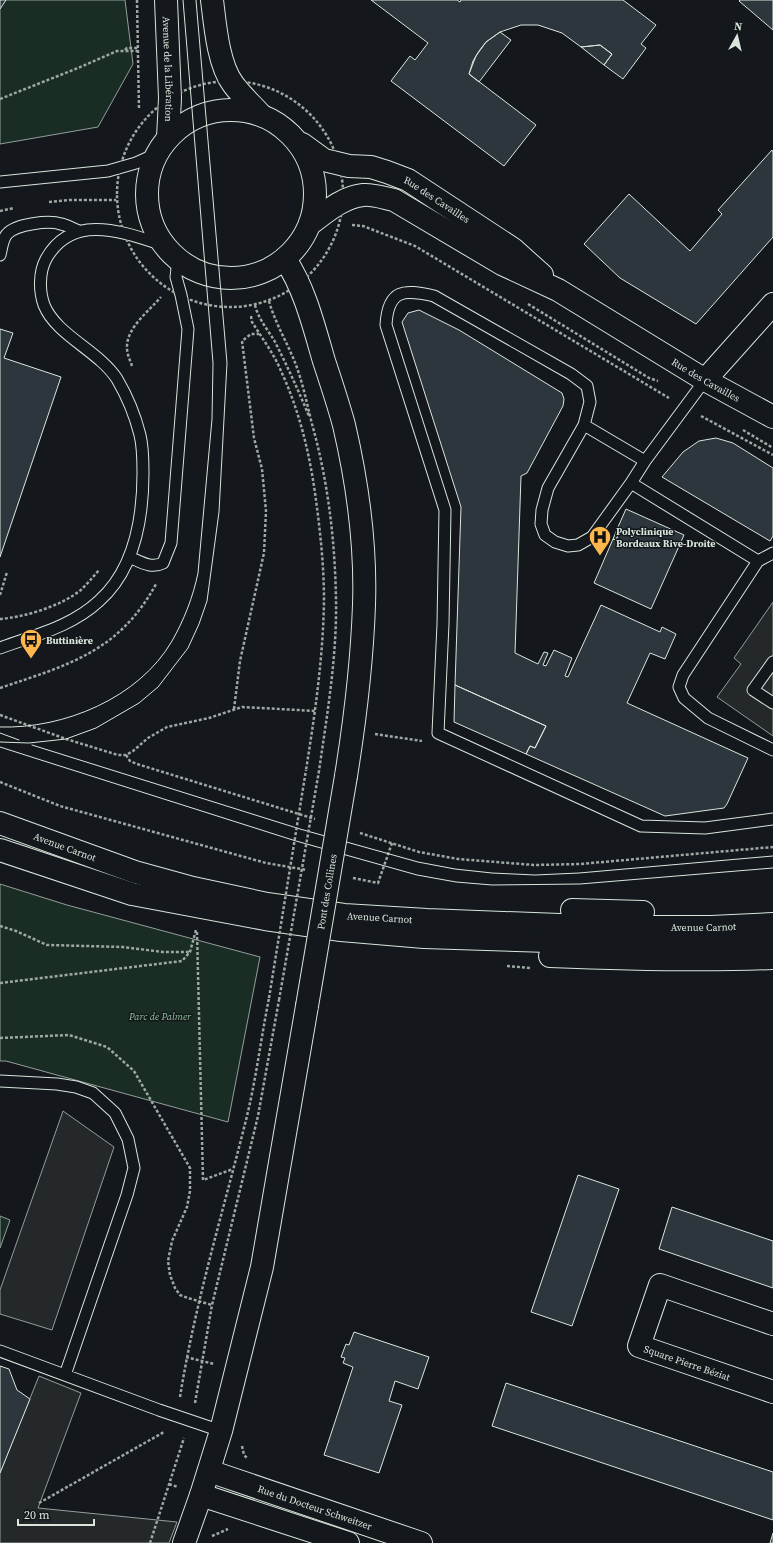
<svg xmlns="http://www.w3.org/2000/svg" width="773" height="1543" viewBox="0 0 773 1543" font-family="'Source Serif 4',serif">
	<rect width="100%" height="100%" fill="#14181c"/>
	<path fill="#1a2d24" stroke="#939e99" d="M0 0H125L133 64 98 127 0 144Z
		M0 884 67 905 260 957 228 1122 6 1061H0Z
		M0 1216 10 1220 0 1248Z"/>
	<path fill="#24282b" stroke="#939e99" d="M773 602V736L717 697 741 664 734 658Z
		M63 1111 114 1147 52 1330 0 1314V1290Z
		M39 1376 81 1393 38 1508 177 1522 169 1543H0V1473Z"/>
	<path fill="#2c363c" stroke="#d8e6dc" d="M0 0H6L0 9Z
		M371 0H457L460 2 461 0H623L656 25 641 44 646 48 623 79 604 65 612 54 600 45 581 47 562 33 538 25H521L500 32 486 42 476 56 469 74 536 125 504 166 391 81 410 56 415 60 428 43Z
		M740 0H773V30L739 1Z
		M500 32 511 40 479 82 469 74 473 61 479 51 486 42Z
		M600 45 612 54 604 65 581 47Z
		M772 150 773 152V237L696 324 620 278 584 244 629 194 690 251 722 214 718 210Z
		M419 310 459 330 562 393 564 399 563 406 527 473 521 476 515 653 538 664 544 652 548 653 543 665 546 666 554 650 572 658 565 676 568 677 601 605 660 632 662 627 676 634 665 659 650 653 627 703 748 758 727 804 724 808 665 816 526 754 530 746 535 748 546 726 455 685 461 507 402 322 408 313Z
		M0 329 13 333 4 358 61 377 0 557Z
		M716 438 733 443 773 468V536L770 541 662 477 683 452 699 441Z
		M626 509 684 535 651 609 594 583 613 539 616 540 621 528 618 527Z
		M618 527 621 528 616 540 613 539Z
		M455 685 546 726 535 748 530 746 526 754 454 722Z
		M578 1175 619 1189 572 1326 531 1312Z
		M672 1207 773 1241V1288L659 1249Z
		M354 1332 429 1357 418 1389 395 1381 389 1401 402 1405 379 1473 324 1455 353 1367 343 1363 345 1358 341 1357 346 1344 349 1345Z
		M0 1366 9 1369 17 1390 30 1399 0 1473Z
		M506 1383 773 1472V1520L492 1426Z
		M773 1533V1543H770Z"/>
	<g fill="none" stroke-linecap="round" stroke-linejoin="round">
		<g stroke="#d8e6dc" stroke-width="13">
			<path id="service" d="M0 182 108 171 136 163 156 154
				M0 255C2 248 2 240 7 234 16 224 49 220 61 224 67 225 73 229 79 231
				M584 425 548 488 542 510 541 524 545 535 555 542 568 546 578 545 592 537 631 483 645 461 705 380
				M645 461 584 425 590 402 587 386 571 374 434 296C404 289 388 289 386 325L445 510 443 624 438 733 641 826 705 828 773 819
				M631 483 758 561 773 553
				M129 557C141 562 151 569 163 563L171 543 188 329 181 295 176 277 178 260
				M758 561 683 675 679 687 684 698 708 718 773 750
				M0 648C35 635 71 627 99 601 135 569 143 518 143 473 143 460 143 447 140 435 135 415 127 396 117 379 99 351 56 335 44 305 39 291 39 272 46 259 72 212 123 232 163 245
				M773 662 753 690 773 703
				M0 1081 57 1084 76 1087 93 1093 115 1113 128 1139 134 1168 127 1195 65 1375
				M0 1351 159 1410 221 1431"/>
		</g>
		<g stroke="#d8e6dc" stroke-width="24">
			<g id="minor">
				<path d="M705 380 773 304"/>
				<path id="s1" d="M773 1324 660 1285 639 1346 773 1392"/>
				<path d="M184 1543 201 1495"/>
			</g>
		</g>
		<g stroke="#d8e6dc" stroke-width="24">
			<g id="tertiary">
				<path id="s2" d="M166 0 170 98 168 138"/>
				<path d="M212 0C215 24 218 64 233 84 241 95 251 104 260 114"/>
				<circle cx="231" cy="194" r="84"/>
				<path id="s3" d="M302 144 324 160 349 166 371 167 387 172 408 180 513 249 542 275"/>
				<path id="s4" d="M310 224C326 212 343 197 363 195 373 194 384 198 394 200L502 264 558 290 705 380 773 417"/>
				<path d="M285 259C305 289 314 327 324 361 331 382 338 403 344 425 357 481 366 547 364 605 362 662 355 720 346 776"/>
				<path d="M307 1006 262 1267 221 1431 201 1495 348 1543"/>
				<path id="s5" d="M209 1471 421 1543"/>
			</g>
		</g>
		<g stroke="#d8e6dc" stroke-width="24">
			<g id="primary">
				<path id="s6" d="M0 823 135 872 193 888 267 904 344 915 427 920 612 927H711L773 924"/>
				<path d="M0 850 132 894 265 919 341 930 424 937 611 943 714 945 773 942"/>
				<path d="M572 910 643 912"/>
				<path d="M550 956C625 959 699 961 773 958"/>
			</g>
		</g>
		<path stroke="#9da8a2" stroke-width="2.5" stroke-dasharray="3 2" stroke-linecap="butt" d="M137 0 139 109
			M125 50 127 48H138
			M117 194a113 113 0 1 1 226 0a113 113 0 1 1-226 0Z
			M0 99 78 68 117 51H138
			M49 202 70 200H116
			M0 211 14 208
			M352 225 363 226 415 246 669 398
			M269 301C275 323 288 344 296 365 303 384 307 404 312 424 328 481 335 540 336 600 337 657 327 715 319 771
			M528 304 649 378 658 381
			M255 305C258 318 267 329 274 340 287 365 298 390 309 416
			M251 316 252 322C262 338 274 354 281 371 299 410 309 451 315 493 320 529 324 565 324 601 323 658 315 714 306 770
			M132 366C130 360 127 354 127 348 126 328 149 311 161 297
			M701 416 773 455
			M743 430 773 448
			M0 595 7 572
			M0 619C25 617 62 606 82 589 88 583 93 577 99 570
			M0 688C68 665 119 652 156 584
			M234 709 240 661 264 553 266 511 262 469 254 438 242 341 251 334H259
			M0 715 66 739 118 755H126L133 751 148 738 167 727 209 718 242 707 316 711
			M375 734 422 741
			M126 755 130 761 137 764 315 819
			M0 782 60 806 266 863 307 870
			M360 833 419 852 458 859 534 865 580 864 773 847
			M353 878 378 883 392 843
			M0 926 16 931 47 945 123 947 163 952H189
			M197 932 203 1180 233 1169
			M507 966 530 968
			M0 983 182 961 190 952 196 930
			M0 1038 69 1035 107 1047 134 1071 190 1168V1191L187 1207 172 1241 168 1261 170 1275 175 1288 180 1295 188 1298 212 1305
			M186 1357 214 1364
			M180 1397C195 1303 223 1212 246 1120 256 1080 261 1038 269 998
			M195 1403 212 1305 258 1116 279 1000
			M242 1446 244 1455 247 1458
			M169 1484 178 1487
			M39 1503 164 1432
			M212 1536 228 1529
			M150 1543 184 1438"/>
		<use href="#service" stroke="#14181c" stroke-width="11"/>
		<use href="#minor" stroke="#14181c" stroke-width="22"/>
		<use href="#tertiary" stroke="#14181c" stroke-width="22"/>
		<use href="#primary" stroke="#14181c" stroke-width="22"/>
		<path stroke="#d8e6dc" stroke-width="1" d="M0 727C64 729 139 698 172 641 184 620 193 597 198 573L212 419 213 363 183 0
			M0 733 19 740
			M0 742 29 743 66 739 96 728 139 703 158 687 188 648 199 624 207 601 219 512 227 363 196 0
			M32 745 300 829 418 862 455 869 492 873 535 875 579 873 773 856
			M0 747 296 841 417 875 456 882 492 885 580 884 773 868"/>
		<g stroke="#d8e6dc" stroke-width="24" stroke-linecap="butt">
			<g id="tertiary-bridge">
				<path id="s7" d="M307 1006 346 776"/>
			</g>
		</g>
		<path stroke="#9da8a2" stroke-width="2.5" stroke-dasharray="3 2" stroke-linecap="butt" d="M269 998 306 770
			M279 1000 319 771"/>
		<use href="#tertiary-bridge" stroke="#14181c" stroke-width="22"/>
	</g>
	<defs>
		<g id="hospital-pin" transform="scale(1.15)"><path d="M0 17L-7.5 6A9.5 9.5 0 1 1 7.5 6Z" fill="#ffb74d" stroke="#14181c"/><path d="M-5-5h3v3.5h4V-5h3V5h-3V1.5h-4V5h-3Z" fill="#111"/></g>
		<g id="bus-pin" transform="scale(1.15)"><path d="M0 17L-7.5 6A9.5 9.5 0 1 1 7.5 6Z" fill="#ffb74d" stroke="#14181c"/><path d="M-5-6H5V4H4V6H2V4H-2V6H-4V4H-5ZM-3.5-4V0h7V-4ZM-3.5 1.2v1.5H-2V1.2ZM2 1.2v1.5H3.5V1.2Z" fill="#111"/></g>
	</defs>
	<g fill-rule="evenodd">
		<use href="#hospital-pin" x="600" y="537"/>
		<use href="#bus-pin" x="31" y="640"/>
	</g>
	<g text-anchor="middle" stroke-width="3" stroke-linejoin="round" paint-order="stroke">
		<g font-size="10" fill="#d8e6dc" stroke="#14181c">
			<text dy="4" stroke="none"><textPath href="#s2" startOffset="69">Avenue de la Libération</textPath></text>
			<text dy="4" stroke="none"><textPath href="#s3" startOffset="149">Rue des Cavailles</textPath></text>
			<text dy="4" stroke="none"><textPath href="#s4" startOffset="453">Rue des Cavailles</textPath></text>
			<text dy="4" stroke="none"><textPath href="#s6" startOffset="69">Avenue Carnot</textPath></text>
			<text dy="4" stroke="none"><textPath href="#s7" startOffset="116">Pont des Collines</textPath></text>
			<text dy="4" stroke="none"><textPath href="#s6" startOffset="393">Avenue Carnot</textPath></text>
			<text dy="4" stroke="none"><textPath href="#s6" startOffset="717">Avenue Carnot</textPath></text>
			<text dy="4" stroke="none"><textPath href="#s1" startOffset="235">Square Pierre Béziat</textPath></text>
			<text dy="4" stroke="none"><textPath href="#s5" startOffset="112">Rue du Docteur Schweitzer</textPath></text>
		</g>
		<g font-size="10" font-weight="bold" fill="#d8e6dc" stroke="#14181c" text-anchor="start">
			<text x="616" y="535">Polyclinique<tspan x="616" dy="12">Bordeaux Rive-Droite</tspan></text>
			<text x="46" y="644">Buttinière</text>
		</g>
		<g font-size="10" font-style="italic" fill="#8ac095" stroke="#14181c">
			<text x="160" y="1020">Parc de Palmer</text>
		</g>
	</g>
	<g transform="translate(737 36) rotate(8)" stroke="#14181c" stroke-width="3" paint-order="stroke">
	<path d="M0-3L7 15L0 10L-7 15Z" fill="#d8e6dc"/>
	<text y="-6" font-size="11" font-weight="bold" text-anchor="middle" fill="#d8e6dc">N</text>
	</g>
	<path d="M18 1519v6h76v-6" fill="none" stroke="#d8e6dc" stroke-width="2"/>
	<text x="24" y="1519" font-size="12" fill="#d8e6dc" stroke="#14181c" stroke-width="3" paint-order="stroke">20 m</text>
</svg>
